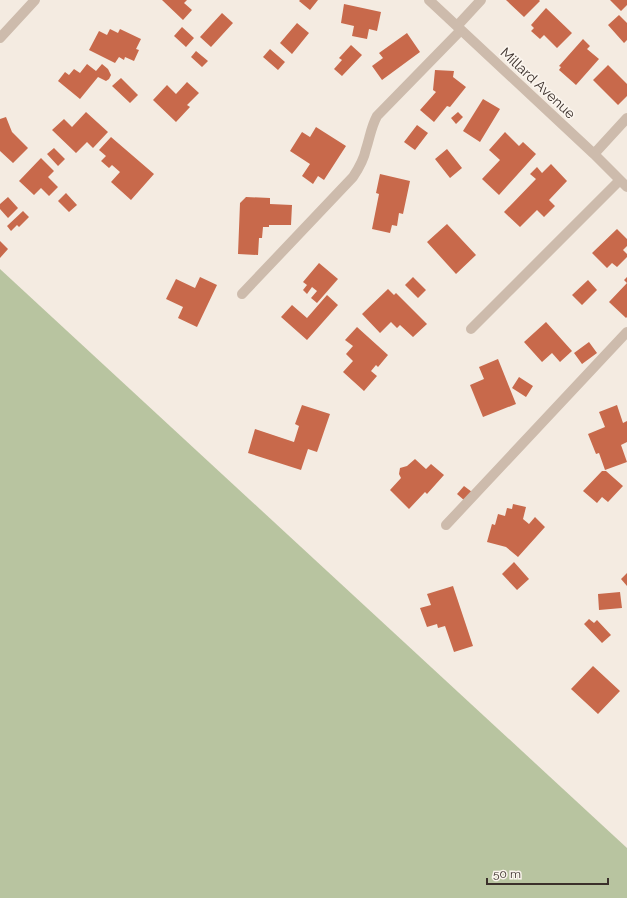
<svg xmlns="http://www.w3.org/2000/svg" width="627" height="898" viewBox="0 0 627 898" font-family="Raleway,sans-serif">
	<rect width="100%" height="100%" fill="#f4ebe1"/>
	<path fill="#b8c4a0" d="M0 269 627 848V898H0Z"/>
	<path fill="#c8694b" d="M162 0H187L184 3 192 10 183 20Z
		M300 0H318L310 10 299 1Z
		M506 0H539L540 1 524 17Z
		M610 0H627V5L621 11Z
		M344 4 381 12 377 31 369 29 367 39 352 36 354 26 341 23Z
		M546 8 572 33 557 48 544 35 540 39 531 31 534 28 531 25Z
		M222 13 233 23 211 47 200 37Z
		M619 15 627 23V40L624 43 608 25Z
		M297 23 309 33 292 54 280 43Z
		M182 27 194 38 186 47 174 36Z
		M110 29 118 33 120 29 141 39 136 49 139 50 134 61 125 57 124 60 119 57 115 63 89 50 99 31 107 35Z
		M407 33 420 52 382 80 372 66 383 58 379 53Z
		M583 39 590 46 587 49 599 59 576 85 559 70 561 67 559 66Z
		M351 45 362 55 342 76 334 69 342 60 339 58Z
		M270 49 285 62 278 70 263 57Z
		M196 51 208 61 202 67 191 57Z
		M87 64 96 71 102 64 108 69 111 75 109 79 106 81 98 77 80 99 58 81 65 72 69 75 74 69 80 73Z
		M608 65 627 84V96L618 105 593 80Z
		M435 70 454 71 453 77 466 87 450 107 447 106 434 122 420 110 436 92 433 90Z
		M121 78 138 95 130 103 112 86Z
		M187 82 199 93 187 105 190 107 176 122 153 100 167 85 176 94Z
		M483 99 500 109 480 142 463 131Z
		M86 112 108 132 93 148 87 142 76 153 52 130 64 119 72 127Z
		M458 112 463 117 456 124 451 118Z
		M6 117 12 132 28 148 13 163 0 151V119Z
		M417 125 428 133 415 150 404 142Z
		M316 127 346 146 324 180 318 176 313 184 302 176 310 164 290 151 302 132 310 137Z
		M505 132 519 146 523 142 536 154 499 195 482 179 500 160 489 150Z
		M111 137 154 174 131 200 111 182 120 172 112 165 109 168 101 161 106 156 99 150Z
		M54 148 65 159 58 166 47 154Z
		M447 149 462 168 450 178 435 159Z
		M41 158 54 171 48 177 58 187 49 196 41 188 34 195 19 181Z
		M551 164 567 181 549 200 555 206 544 217 537 210 520 227 504 212 536 179 530 174 537 167 542 173Z
		M380 174 410 181 403 214 399 213 397 226 392 225 390 233 372 229 379 194 376 193Z
		M66 193 77 205 69 212 58 201Z
		M8 197 18 208 8 218 0 209V204Z
		M246 197 270 198V204L292 205 291 225H269V227H263L262 238H259L258 255 238 254 240 203Z
		M23 211 29 217 19 227 17 225 11 231 7 226Z
		M447 224 476 255 456 274 427 242Z
		M617 229 627 239V246L623 250 627 254V257L617 267 612 263 607 268 592 253Z
		M0 241 8 249 0 258Z
		M319 263 338 279 317 303 311 298 317 291 312 287 307 294 303 290 307 285 303 282Z
		M200 277 217 285 197 327 178 318 183 307 166 299 176 279 195 288Z
		M413 277 426 290 418 298 405 285Z
		M627 277V317L626 318 609 302 627 283 624 280Z
		M588 280 597 290 582 305 572 295Z
		M388 289 394 295 396 293 427 324 413 337 400 325 397 328 391 322 380 333 362 314Z
		M327 295 338 305 307 340 281 317 292 305 307 318Z
		M546 322 572 351 560 362 552 353 542 362 524 342Z
		M357 327 388 355 378 367 376 365 371 371 377 376 364 391 343 372 353 361 346 354 353 346 345 340Z
		M589 342 597 353 582 364 574 353Z
		M498 359 516 404 483 417 470 385 484 379 479 367Z
		M519 377 533 386 526 397 512 388Z
		M302 405 330 414 317 452 308 449 301 470 248 453 255 429 294 442 299 426 295 424Z
		M617 405 623 423 627 421V442L621 445 627 462 605 470 599 453 596 454 588 434 605 427 599 412Z
		M415 459 426 469 431 464 444 475 427 494 425 492 409 509 390 490 401 478 399 474 400 468 407 466Z
		M602 471H606L623 486 608 502 602 497 597 503 583 491Z
		M464 486 472 492 465 501 457 494Z
		M513 504 526 507 523 519 529 524 535 517 545 527 518 557 506 547 487 542 492 524 495 525 498 514 505 516 507 508 512 509Z
		M514 562 529 579 517 590 502 574Z
		M627 573V586L621 579Z
		M453 586 473 646 454 652 445 626 438 628 437 624 427 627 420 608 431 605 427 594Z
		M620 592 622 608 599 610 598 594Z
		M589 619 594 623 597 620 611 635 602 643 584 624Z
		M593 666 620 691 598 714 571 689Z"/>
	<g fill="none" stroke-linecap="round" stroke-linejoin="round">
		<path stroke="#cdbbac" stroke-width="10" d="M429 0 594 154 627 187
			M457 26 481 0
			M0 38 35 0
			M594 154 627 118
			M242 294 353 177C359 168 364 159 366 149 370 137 371 127 377 116L461 30
			M471 329 620 180
			M446 525 627 332"/>
	</g>
	<g text-anchor="middle" stroke-width="3.5" stroke-linejoin="round" paint-order="stroke">
		<g font-size="14" fill="#3b302b" stroke="#fbf5ee">
			<text transform="translate(538 83) rotate(43)" y="5">Millard Avenue</text>
		</g>
	</g>
	<path d="M487 878v6h121v-6" fill="none" stroke="#3b302b" stroke-width="2"/>
	<text x="493" y="878" font-size="12" fill="#3b302b" stroke="#fbf5ee" stroke-width="3" paint-order="stroke">50 m</text>
</svg>
